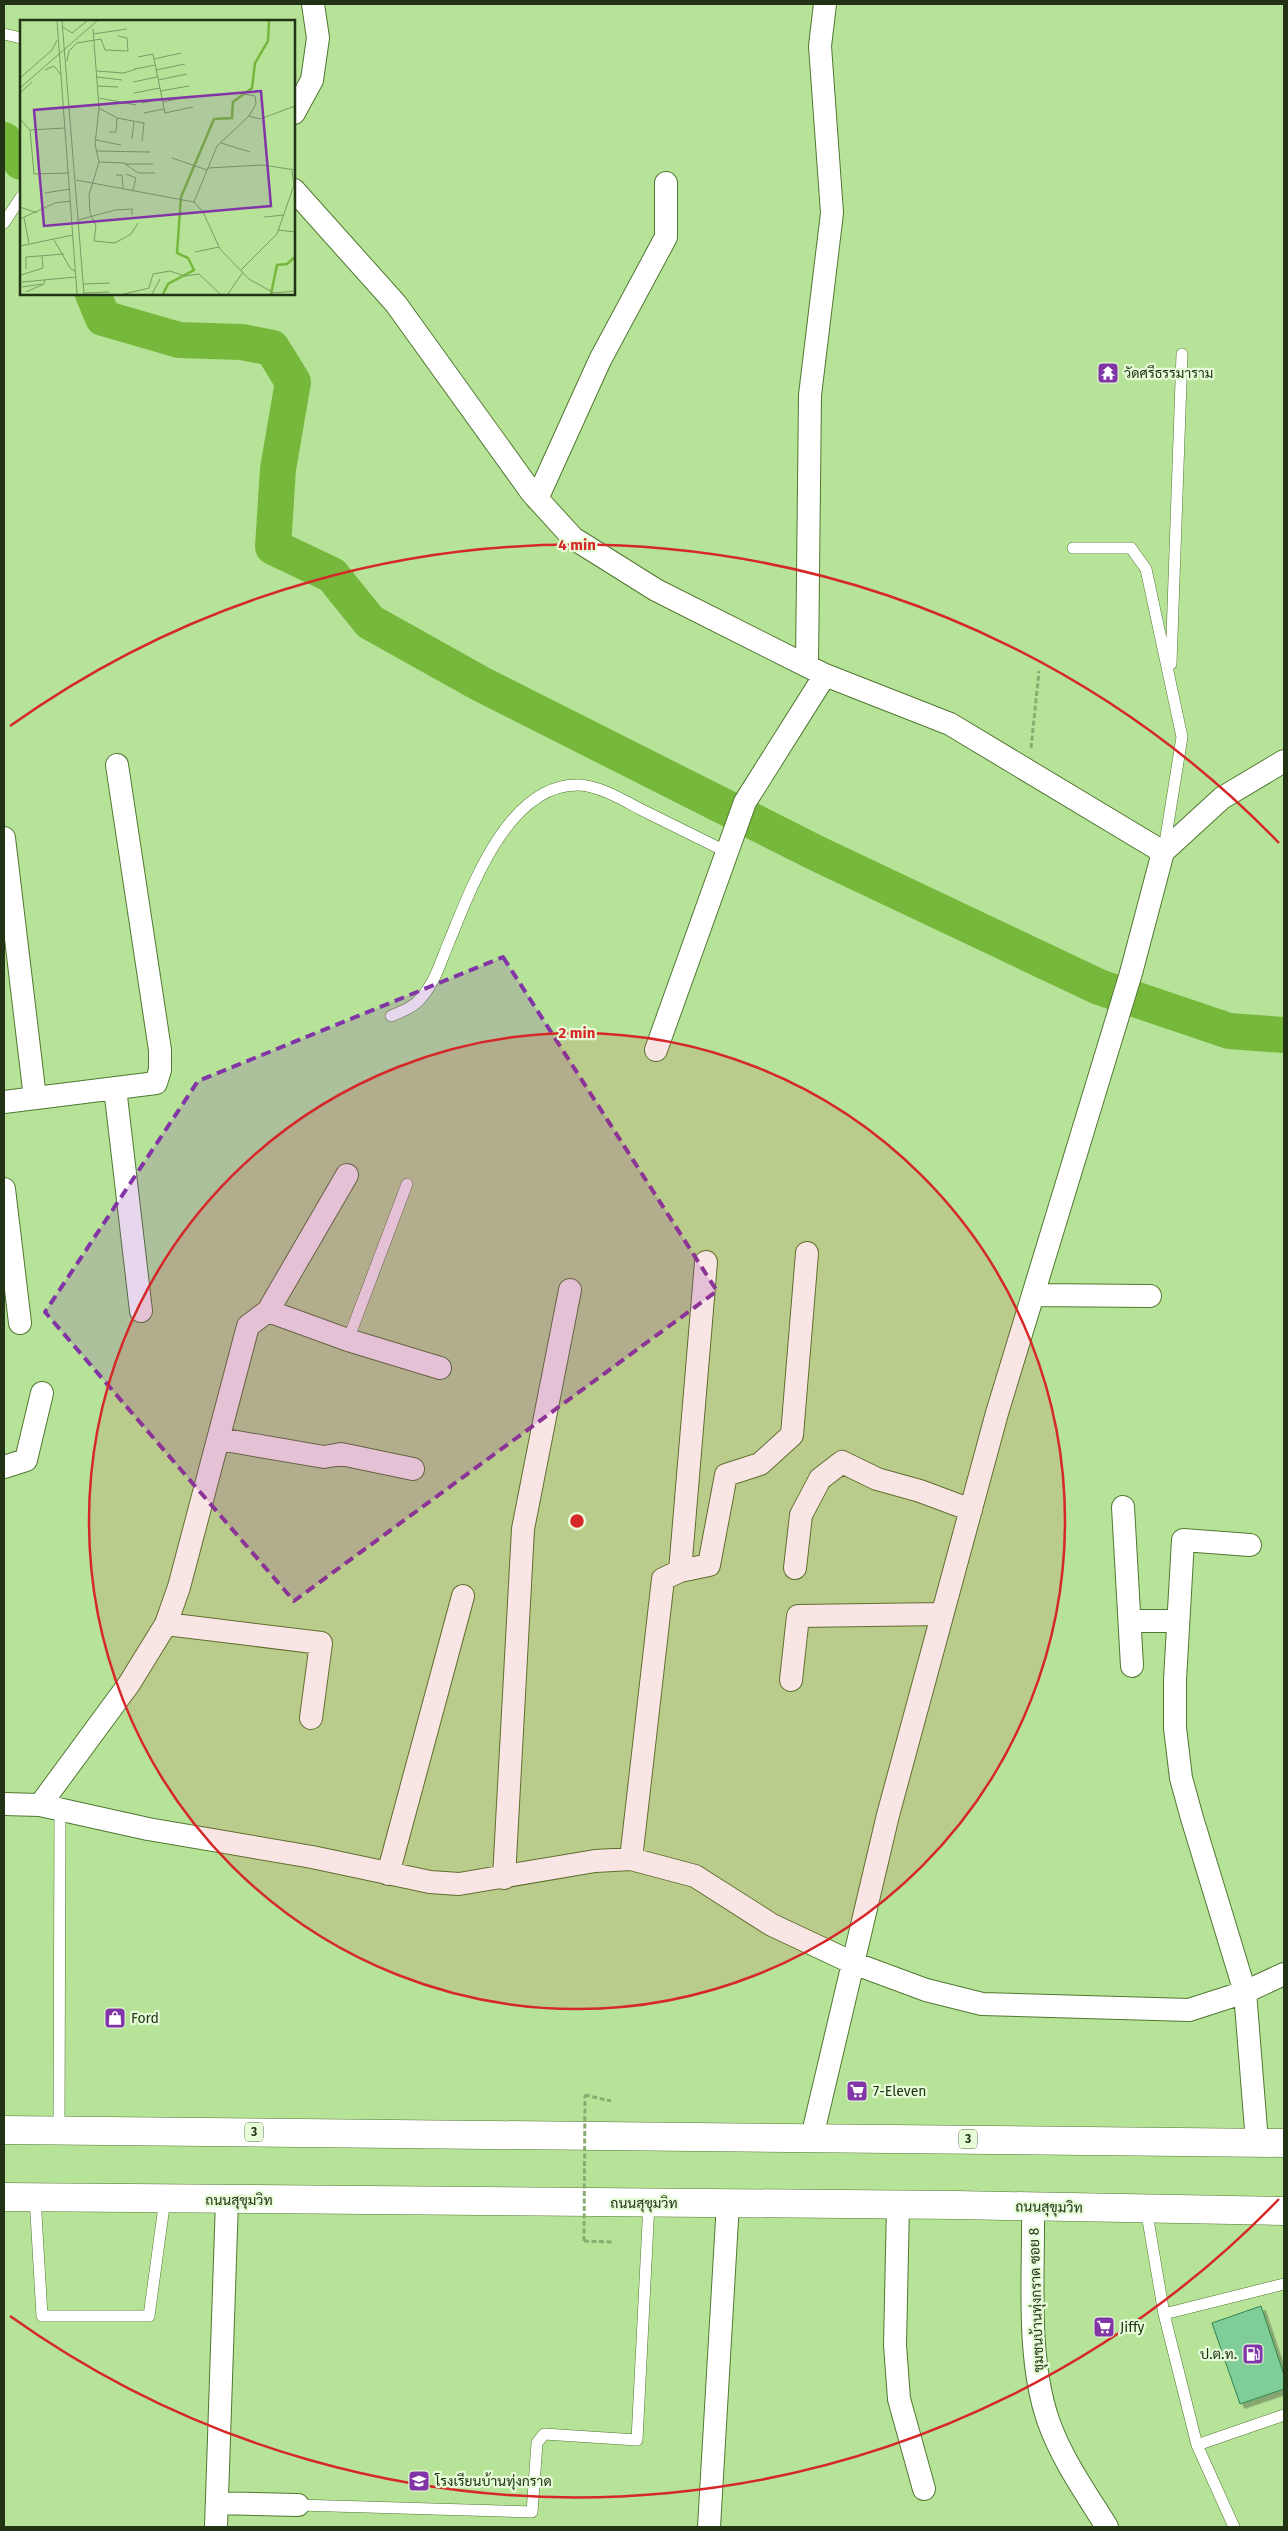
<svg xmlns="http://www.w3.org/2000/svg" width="1288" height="2531" viewBox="0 0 1288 2531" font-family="'Fira Sans',Sarabun,sans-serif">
	<defs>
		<filter id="shadow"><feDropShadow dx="4.5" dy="4.5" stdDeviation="0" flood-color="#0004"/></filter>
	</defs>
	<rect width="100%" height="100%" fill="#b7e399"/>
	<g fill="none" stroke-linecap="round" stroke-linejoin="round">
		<path stroke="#76b83c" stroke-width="36" d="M4 140 21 162
			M93 294 103 318 179 340 242 342 272 348 293 382 278 469 273 547 332 575 370 622 481 684 818 854 1099 987 1229 1031 1284 1035"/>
	</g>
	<path fill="#7fcd97" stroke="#338250" filter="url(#shadow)" d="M1261 2306 1284 2375V2389L1240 2404 1212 2323Z"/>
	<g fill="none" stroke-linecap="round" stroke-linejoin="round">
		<g stroke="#517831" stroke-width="12">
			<path id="lane" d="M4 34 21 38
				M4 223 21 197
				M1073 548H1131L1146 569 1182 737 1164 849
				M1171 664 1182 354
				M391 1016C403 1011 414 1007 422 997 435 982 441 961 449 942 471 889 508 783 579 785 600 786 623 800 642 810 670 824 699 838 727 852
				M348 1340 407 1184
				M59 2131 60 1810
				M35 2197 42 2316H149L165 2199
				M1146 2208 1164 2314 1197 2445 1234 2527
				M1164 2314 1284 2284
				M1197 2445 1284 2415
				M298 2505 532 2512 537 2443 544 2434 637 2440 649 2203"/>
		</g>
		<g stroke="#517831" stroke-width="24">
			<path id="street" d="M294 113 312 80 318 38 313 4
				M294 190 396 304 532 493 573 538 656 590 825 675 950 724 1163 852
				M537 499 600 360 666 237V183
				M807 665 810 395 832 213 820 46 825 4
				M4 838 35 1098
				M656 1050 745 802 825 675
				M115 1088 141 1311
				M4 1102 156 1083 160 1070V1050L117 765
				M4 1189 20 1323
				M1033 1295 1150 1296
				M268 1311 347 1175
				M219 1439 324 1457 341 1454 413 1469
				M4 1467 26 1460 42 1393
				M1123 1507 1132 1666
				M1250 1545 1183 1540 1175 1680V1728L1181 1778 1192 1818 1245 1992 1257 2142
				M795 1568 801 1515 820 1479 842 1462 877 1479 920 1491 971 1510
				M680 1571 706 1262
				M1130 1621H1178
				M166 1624 321 1643 311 1718
				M791 1680 798 1616 942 1614
				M4 1804 40 1805 148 1829 312 1857 430 1882 459 1884 595 1861 631 1859 695 1876 772 1925 853 1963 926 1990 982 2004 1189 2010 1245 1992 1284 1974
				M40 1805 129 1684 166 1624 179 1587 248 1326 268 1311 348 1340 440 1368
				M631 1859 663 1579 680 1571 709 1565 726 1475 760 1464 792 1435 807 1253
				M388 1874 463 1596
				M504 1878 523 1529 570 1290
				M812 2137 888 1815 997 1413 1131 973 1163 852 1222 798 1284 761
				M898 2205 895 2345 899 2399 924 2489
				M1033 2206C1034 2275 1026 2355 1048 2420 1061 2458 1086 2493 1107 2527
				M217 2503 298 2505
				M216 2527 227 2200
				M709 2527 728 2203"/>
		</g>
		<g stroke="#517831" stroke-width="29">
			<path id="highway" d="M4 2130 1284 2143
				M4 2197 956 2205 1284 2211"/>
		</g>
		<path stroke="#89ad71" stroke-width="3" stroke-dasharray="5 2.5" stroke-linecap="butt" d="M1031 748 1039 671
			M585 2095 611 2101
			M584 2241 614 2242"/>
		<use href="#lane" stroke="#fff" stroke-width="11"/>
		<use href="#street" stroke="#fff" stroke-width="22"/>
		<use href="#highway" stroke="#fff" stroke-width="28"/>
		<path stroke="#89ad71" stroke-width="3" stroke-dasharray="5 2.5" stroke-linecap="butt" d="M584 2241 585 2095"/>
	</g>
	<path fill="#8235a6" fill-opacity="0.2" stroke="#8235a6" stroke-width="4" stroke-dasharray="10 6" stroke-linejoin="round" d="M503 957 717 1291 294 1601 45 1312 198 1081Z"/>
	<circle cx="577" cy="1521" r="488" fill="#d62828" fill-opacity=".12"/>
	<g fill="none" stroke="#d62828" stroke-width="2.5">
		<circle cx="577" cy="1521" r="488"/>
		<path d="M1279 2199A976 976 0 0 1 10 2316M10 726A976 976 0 0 1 1279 843"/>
	</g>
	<defs>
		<g id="temple-square" transform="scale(1.125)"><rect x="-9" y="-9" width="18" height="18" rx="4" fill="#8235a6" stroke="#e6fdd8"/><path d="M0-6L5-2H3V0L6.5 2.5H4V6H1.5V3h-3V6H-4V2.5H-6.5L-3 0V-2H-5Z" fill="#fff"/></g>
		<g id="shop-square" transform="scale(1.125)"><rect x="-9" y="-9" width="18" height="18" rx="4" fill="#8235a6" stroke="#e6fdd8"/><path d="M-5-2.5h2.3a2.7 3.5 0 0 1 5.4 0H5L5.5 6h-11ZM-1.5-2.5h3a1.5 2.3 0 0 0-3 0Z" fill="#fff"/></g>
		<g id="supermarket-square" transform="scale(1.125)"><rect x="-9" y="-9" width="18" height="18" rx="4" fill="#8235a6" stroke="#e6fdd8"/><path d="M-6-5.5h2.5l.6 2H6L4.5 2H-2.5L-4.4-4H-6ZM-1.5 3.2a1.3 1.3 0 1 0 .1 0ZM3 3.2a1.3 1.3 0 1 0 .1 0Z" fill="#fff"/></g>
		<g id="fuel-square" transform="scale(1.125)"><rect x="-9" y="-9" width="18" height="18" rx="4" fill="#8235a6" stroke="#e6fdd8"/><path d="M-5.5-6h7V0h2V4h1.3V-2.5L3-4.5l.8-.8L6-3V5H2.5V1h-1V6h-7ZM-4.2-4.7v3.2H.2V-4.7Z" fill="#fff"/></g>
		<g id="school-square" transform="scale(1.125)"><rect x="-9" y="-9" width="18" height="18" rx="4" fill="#8235a6" stroke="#e6fdd8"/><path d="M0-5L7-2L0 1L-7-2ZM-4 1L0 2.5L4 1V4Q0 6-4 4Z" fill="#fff"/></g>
	</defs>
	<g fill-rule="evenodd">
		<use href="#temple-square" x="1108" y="373"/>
		<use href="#shop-square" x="115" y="2018"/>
		<use href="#supermarket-square" x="857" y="2091"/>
		<use href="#supermarket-square" x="1104" y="2327"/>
		<use href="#fuel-square" x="1253" y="2354"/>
		<use href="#school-square" x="419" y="2481"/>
	</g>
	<g text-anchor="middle" stroke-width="4.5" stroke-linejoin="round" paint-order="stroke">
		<g fill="#e6fdd8" stroke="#5c6f50" stroke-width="1">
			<rect x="245" y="2122.5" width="18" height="19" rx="4"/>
			<rect x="959" y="2129.5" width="18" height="19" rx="4"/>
		</g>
		<g font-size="12" font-weight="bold" fill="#213215">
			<text x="254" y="2136">3</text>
			<text x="968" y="2143">3</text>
		</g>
		<g font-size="14" fill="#213215" stroke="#e6fdd8" text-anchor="start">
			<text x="1124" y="378">วัดศรีธรรมาราม</text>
			<text x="131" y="2023">Ford</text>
			<text x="873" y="2096">7-Eleven</text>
			<text x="1120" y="2332">Jiffy</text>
			<text x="1237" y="2359" text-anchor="end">ป.ต.ท.</text>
			<text x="435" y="2486">โรงเรียนบ้านทุ่งกราด</text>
		</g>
		<g font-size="14" fill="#213215" stroke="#e6fdd8">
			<text x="239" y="2205">ถนนสุขุมวิท</text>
			<text x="644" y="2208">ถนนสุขุมวิท</text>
			<text transform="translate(1049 2207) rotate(1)" y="5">ถนนสุขุมวิท</text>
			<text transform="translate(1036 2300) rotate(-92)" y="5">ชุมชนบ้านทุ่งกราด ซอย 8</text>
		</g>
	</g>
	<g transform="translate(20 20)">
		<rect width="275" height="275" fill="#b7e399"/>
		<path fill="none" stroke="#76b83c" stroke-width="2.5" d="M143 274 148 264 174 250 168 238 157 233 161 177 194 99 212 98 213 82 232 68 235 43 248 21 249 1M251 274 257 245 267 244 275 237"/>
		<path fill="none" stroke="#7b9c64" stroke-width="1" d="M37 1 57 274M42 1 64 274M43 7 52 13 67 1M73 9 79 88 75 124 79 142 69 175 70 193 76 206 74 221 95 223 111 214 118 203M73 14 107 9M57 23 81 19 85 30 108 31 107 18 98 16M118 37 133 34 145 93 173 87M134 39 161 33M47 41 49 31 57 23M115 49 135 45M25 50 34 46 41 55M136 50 165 44M77 51 104 53 116 49M77 57 102 60M0 58 32 30 37 20M138 60 167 54M113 62 137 57M78 66 98 67M0 68 77 1M140 71 169 66M0 73 12 62M114 73 140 68M79 78 116 85M143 82 171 76M122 83 142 79M79 88 97 98 124 103 122 121M124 93 144 89M229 96 240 99 275 86M0 99 10 110 14 154 49 153M10 110 45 108M89 112H96L97 98M112 119 114 102M76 120 101 125M201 123 230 132M76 131 130 132M152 138 187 150M79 142 104 143 118 153H135M105 144H133M188 148 243 145 275 150M106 154 116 158 113 170M96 155H102L103 168M56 160 174 182 183 192 200 229 229 259 254 273 275 271M25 173 50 169M174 182 197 126 229 96 236 84 235 76 224 74M0 187 17 193M244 197 264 195M4 198 9 223M0 199 35 183 51 181M58 200 95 190 112 189V195M258 210 275 212M34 220 50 248 56 252M0 226 53 215M175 232 199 227M6 249V237L44 234M221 250 257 214 274 165 272 151M1 255 23 248 22 236M2 262 56 257M63 264 90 263M2 267 22 264M6 272 24 264 25 259M64 273 89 272M104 274 129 268 133 254 150 251 165 256 179 254 200 274M132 274 140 259M208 274 223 252"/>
		<path fill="#8235a6" fill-opacity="0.15" stroke="#8235a6" stroke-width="2.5" d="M241 71 251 186 24 206 14 90Z"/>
		<rect width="275" height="275" fill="none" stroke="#213215" stroke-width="2.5"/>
	</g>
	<circle cx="577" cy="1521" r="8" fill="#d62828" stroke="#e6fdd8" stroke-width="2.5"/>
	<g font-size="15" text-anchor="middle" font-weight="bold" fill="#d62828" stroke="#e6fdd8" stroke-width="4.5" stroke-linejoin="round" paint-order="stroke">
		<text x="577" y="550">4 min</text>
		<text x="577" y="1038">2 min</text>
	</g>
	<rect width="1288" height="2531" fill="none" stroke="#213215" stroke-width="10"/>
</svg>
